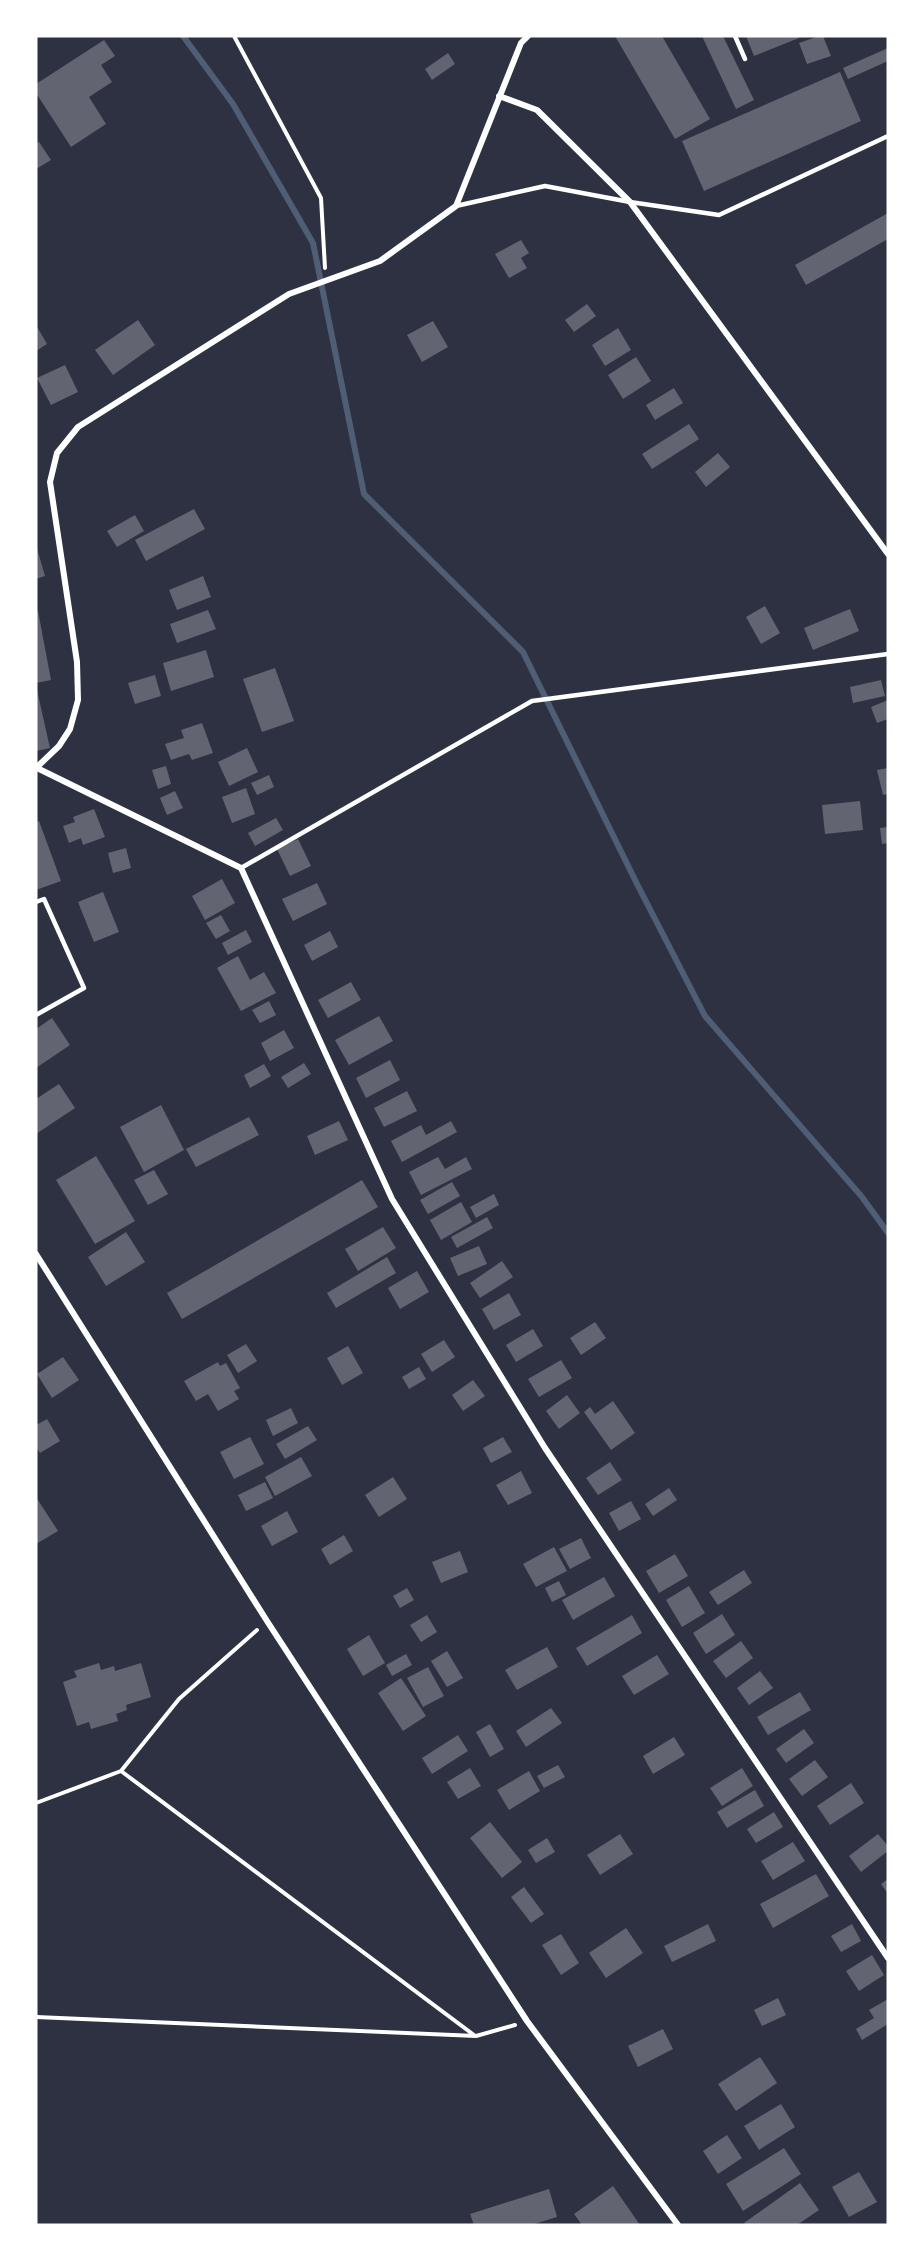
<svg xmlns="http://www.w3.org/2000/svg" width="924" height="2261" viewBox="0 0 924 2261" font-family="Helvetica,sans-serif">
	<rect width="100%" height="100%" fill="#2d3142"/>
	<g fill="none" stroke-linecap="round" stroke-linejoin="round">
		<path stroke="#4f5d75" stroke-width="6" d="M183 36 233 104 313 243 364 494 523 652 637 884 705 1016 862 1197 888 1233"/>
	</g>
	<path fill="#626471" d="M615 36H662L710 119 675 139Z
		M702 36H723L754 100 736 109Z
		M746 36H798L799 38 754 56Z
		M819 36H823L831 56 807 64 799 43Z
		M104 40 115 56 101 65 112 82 89 97 106 124 71 147 36 93V84Z
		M888 48V61L848 79 843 68Z
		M448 53 455 64 432 80 425 69Z
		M840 72 861 121 704 191 682 141Z
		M39 142 51 160 36 169V144Z
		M888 213V239L806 285 795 265Z
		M521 240 529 253 521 258 527 268 509 278 495 254Z
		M587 304 596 316 574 332 565 320Z
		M138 320 155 345 113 375 95 350Z
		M433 321 448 347 422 362 407 335Z
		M36 325 47 344 36 351Z
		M618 328 631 350 605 366 592 345Z
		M636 357 651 381 623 399 608 375Z
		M65 365 78 392 51 405 37 378Z
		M674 388 683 403 655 420 646 405Z
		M689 424 699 439 652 469 642 454Z
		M718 453 730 467 706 487 695 472Z
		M194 509 205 529 146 561 135 540Z
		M135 515 144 531 117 547 107 531Z
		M36 545 45 576 36 579Z
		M203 576 211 597 177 610 169 590Z
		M765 606 780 633 761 644 746 617Z
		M850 609 859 631 813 650 804 628Z
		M208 610 216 629 177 643 170 624Z
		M38 611 51 680 36 683V612Z
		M206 650 214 677 171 691 163 663Z
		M275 668 294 721 262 732 243 679Z
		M155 675 161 696 135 704 128 683Z
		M881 680 885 696 853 703 850 687Z
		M37 690 50 748 36 751V691Z
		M888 700V719L877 723 871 707Z
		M202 723 213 753 192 760 189 754 171 760 165 744 184 738 181 730Z
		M247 748 258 772 229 786 218 762Z
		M166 766 171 784 158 789 152 770Z
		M888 768V794L883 795 877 770Z
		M269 775 274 787 257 795 251 783Z
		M246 788 255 814 232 823 222 797Z
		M175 791 183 808 167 815 160 798Z
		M860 801 863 830 825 834 822 805Z
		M94 809 105 837 83 845 81 838 69 843 63 826 75 822 73 817Z
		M276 818 283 830 255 846 248 833Z
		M39 821 61 881 36 890V822Z
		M888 827V843L882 844 880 828Z
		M298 839 311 866 290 876 277 849Z
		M126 848 131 868 113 873 108 853Z
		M222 879 235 903 205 920 192 896Z
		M317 883 327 904 293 921 282 899Z
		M103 892 119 932 94 942 78 902Z
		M221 915 230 931 216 939 206 923Z
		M246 930 252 942 228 955 222 943Z
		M330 931 338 947 312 961 304 945Z
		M238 956 250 980 264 972 276 993 241 1011 217 968Z
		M351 982 361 1000 328 1018 318 1000Z
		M269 1001 276 1015 260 1023 252 1010Z
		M379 1016 393 1041 349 1065 335 1040Z
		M52 1018 70 1045 36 1068V1029Z
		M284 1030 294 1048 270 1061 261 1043Z
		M390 1060 400 1080 366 1098 356 1078Z
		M304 1063 311 1074 288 1088 281 1077Z
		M264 1064 271 1076 250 1088 244 1075Z
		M59 1084 75 1108 36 1134V1099Z
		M407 1091 417 1111 384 1127 374 1108Z
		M161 1105 184 1150 144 1172 120 1127Z
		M249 1117 259 1135 196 1167 186 1149Z
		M339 1121 348 1140 315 1155 307 1136Z
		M451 1121 457 1132 402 1162 391 1141 421 1125 426 1135Z
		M96 1156 135 1221 95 1244 56 1180Z
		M438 1157 445 1169 466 1157 472 1169 421 1195 409 1172Z
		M154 1170 168 1194 148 1205 134 1180Z
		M362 1180 378 1207 182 1319 167 1293Z
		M452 1182 460 1196 428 1214 420 1200Z
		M494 1194 499 1205 476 1218 470 1207Z
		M461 1202 472 1222 441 1240 430 1220Z
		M487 1217 493 1228 457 1248 451 1237Z
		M383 1227 396 1248 358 1271 345 1249Z
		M126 1232 145 1262 106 1286 88 1257Z
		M479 1246 487 1264 458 1276 450 1258Z
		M387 1257 396 1273 336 1308 327 1293Z
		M502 1261 513 1277 480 1298 470 1283Z
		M417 1271 429 1292 400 1309 388 1288Z
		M509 1293 521 1315 494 1330 482 1309Z
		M595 1322 606 1338 581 1355 570 1338Z
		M533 1329 543 1346 516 1362 506 1345Z
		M444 1340 455 1357 432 1372 421 1354Z
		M246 1344 257 1361 238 1373 227 1355Z
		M348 1346 363 1373 342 1385 327 1358Z
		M63 1357 79 1380 52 1398 37 1374Z
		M561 1360 572 1378 539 1397 528 1379Z
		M218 1362 220 1366 226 1363 240 1388 234 1391 239 1399 218 1411 208 1394 196 1401 184 1381Z
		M419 1367 426 1379 409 1389 402 1377Z
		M473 1380 485 1396 463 1411 452 1395Z
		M567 1395 580 1413 559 1429 546 1411Z
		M613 1401 635 1433 611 1450 584 1412 590 1407 595 1414Z
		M291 1408 298 1423 273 1436 266 1420Z
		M47 1419 60 1441 40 1453 36 1447V1425Z
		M308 1426 317 1440 285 1459 276 1444Z
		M250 1437 264 1464 234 1479 220 1452Z
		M503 1437 512 1452 491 1463 483 1448Z
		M301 1457 312 1476 275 1496 265 1477Z
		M610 1462 622 1480 598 1495 586 1478Z
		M521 1471 532 1493 508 1505 496 1485Z
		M393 1477 407 1499 379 1517 365 1495Z
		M265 1482 273 1498 246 1511 238 1495Z
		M669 1488 677 1500 653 1516 645 1504Z
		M36 1497 58 1531 36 1544Z
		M631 1501 641 1519 619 1531 609 1513Z
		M287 1511 298 1532 272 1546 261 1526Z
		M344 1535 353 1551 330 1565 321 1549Z
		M581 1538 591 1558 570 1569 559 1549Z
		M554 1547 567 1571 536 1587 523 1564Z
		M460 1551 468 1572 441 1583 432 1562Z
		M675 1554 688 1576 659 1593 646 1571Z
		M744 1570 752 1583 718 1605 709 1592Z
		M604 1577 615 1596 573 1620 562 1600Z
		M559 1581 566 1595 552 1602 545 1588Z
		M689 1586 705 1613 682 1627 666 1600Z
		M407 1588 414 1600 400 1608 393 1596Z
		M722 1614 735 1635 706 1654 693 1633Z
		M427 1615 437 1632 421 1642 410 1625Z
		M632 1615 642 1633 587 1666 576 1648Z
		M369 1635 385 1663 363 1676 347 1649Z
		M741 1641 753 1658 726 1678 713 1661Z
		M547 1647 558 1667 517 1690 505 1670Z
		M447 1651 463 1678 447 1687 431 1661Z
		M406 1654 412 1665 392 1676 386 1665Z
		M657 1655 669 1674 634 1695 622 1676Z
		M99 1663 101 1670 114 1666 115 1671 141 1663 151 1697 126 1705 127 1710 116 1714 118 1721 91 1729 89 1722 77 1726 63 1682 77 1677 74 1671Z
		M428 1667 444 1696 423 1707 407 1678Z
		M760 1671 773 1688 749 1705 737 1688Z
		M401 1678 426 1716 403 1731 378 1693Z
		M800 1692 811 1710 768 1735 757 1717Z
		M551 1708 562 1723 526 1747 516 1731Z
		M490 1724 504 1749 490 1757 476 1732Z
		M804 1729 814 1743 786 1763 776 1749Z
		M458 1735 468 1751 432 1774 422 1758Z
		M674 1737 685 1755 653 1774 643 1756Z
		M815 1760 828 1777 802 1796 789 1779Z
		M558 1765 565 1777 544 1788 537 1776Z
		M470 1768 481 1786 458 1799 447 1782Z
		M742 1768 753 1786 722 1806 710 1788Z
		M529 1771 540 1791 509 1810 497 1790Z
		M851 1783 864 1803 830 1825 817 1806Z
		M755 1790 764 1806 727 1828 717 1812Z
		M774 1812 783 1827 756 1843 747 1829Z
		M490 1822 522 1862 502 1878 470 1838Z
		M620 1834 633 1854 600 1875 587 1855Z
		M878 1834 888 1846V1851L861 1872 849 1856Z
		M547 1838 555 1852 536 1863 528 1850Z
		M793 1842 805 1861 773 1880 761 1861Z
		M816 1874 829 1896 773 1928 760 1904Z
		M888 1879V1894L881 1884Z
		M524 1887 544 1914 531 1923 511 1897Z
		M708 1924 716 1941 672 1962 664 1946Z
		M852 1924 861 1941 841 1952 831 1936Z
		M626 1928 643 1953 606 1978 589 1953Z
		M561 1934 579 1963 561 1975 542 1945Z
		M872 1955 884 1975 859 1991 846 1971Z
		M778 1998 786 2015 762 2026 754 2010Z
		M888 1999V2024L862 2040 856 2029 874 2018 869 2010Z
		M663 2029 673 2049 638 2067 628 2046Z
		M760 2057 777 2083 736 2111 718 2084Z
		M781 2104 795 2127 759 2150 744 2126Z
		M727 2135 742 2158 718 2174 703 2151Z
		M784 2148 801 2174 743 2211 726 2184Z
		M859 2172 877 2202 849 2217 832 2187Z
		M800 2183 819 2210 797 2225H746L744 2223Z
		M613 2186 640 2225H582L574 2214Z
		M549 2189 557 2217 531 2225H474L470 2214Z"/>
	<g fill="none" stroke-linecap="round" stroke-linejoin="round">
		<path stroke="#fff" stroke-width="4" d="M234 36 321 198 325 268
			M121 1771 474 2035
			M36 1803 121 1771 179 1699 257 1630
			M36 2017 476 2036 515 2025"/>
		<path stroke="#fff" stroke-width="4.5" d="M735 36 745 59
			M456 206 545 186 630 202 719 215 888 136
			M241 868 532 701 888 654
			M36 902 44 899 84 988 36 1015"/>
		<path stroke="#fff" stroke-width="6" d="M499 96 537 110 630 202 888 554
			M36 768 59 746 70 729 78 700 77 662 50 482 57 453 78 427 289 294 380 261 456 206 521 43 528 36
			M37 768 241 868 392 1199 545 1448 888 1958
			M36 1254 267 1621 527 2021 678 2225"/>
	</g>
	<rect width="924" height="2261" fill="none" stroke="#ffffff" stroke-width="75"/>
</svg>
